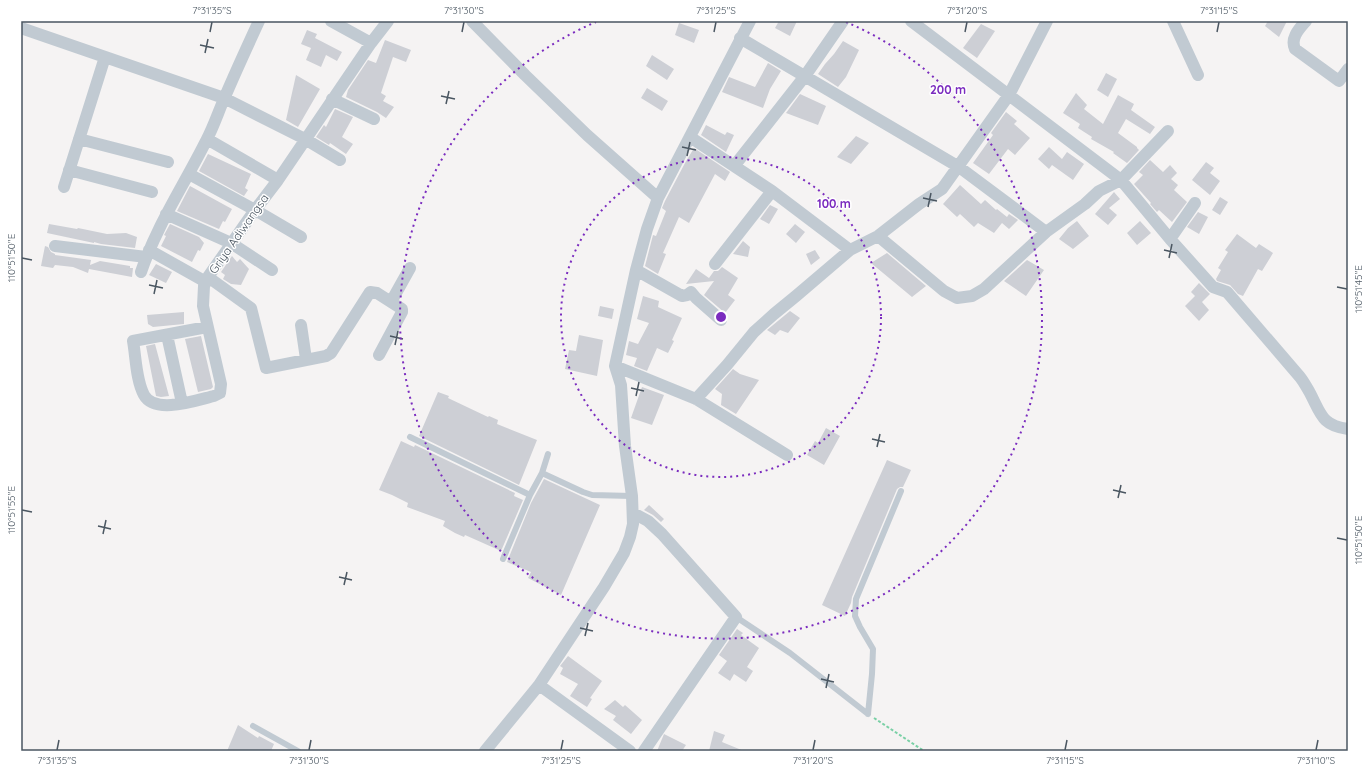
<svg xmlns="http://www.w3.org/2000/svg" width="1369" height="772" viewBox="0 0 1369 772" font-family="Quicksand,sans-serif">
	<rect width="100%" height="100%" fill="#f5f3f3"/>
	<path fill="#cdcfd5" d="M779 21H797L790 36 775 28Z
		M1268 21H1287L1279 37 1265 26Z
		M679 23 699 30 694 43 675 35Z
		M981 24 995 31 977 58 963 48Z
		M307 30 317 34 315 38 342 52 337 61 326 55 321 67 306 60 311 48 301 44Z
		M385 40 411 50 406 62 393 57 381 93 386 96 383 101 394 107 386 118 377 112 346 97 348 90 368 60 376 63Z
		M843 41 859 50 846 77 838 87 818 74 825 64 834 54Z
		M652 55 674 69 667 80 646 66Z
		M768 63 781 71 770 89 763 108 722 92 729 77 755 87Z
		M1106 73 1117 79 1108 97 1097 90Z
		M296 75 320 89 298 127 286 120Z
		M647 88 668 101 662 111 641 98Z
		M1076 93 1087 105 1084 109 1103 124 1118 95 1134 104 1131 110 1155 127 1150 134 1126 119 1118 133 1137 147V148L1139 150 1129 161 1127 163 1113 153 1114 152 1091 139 1092 137 1078 128 1080 124 1063 113Z
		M800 94 826 106 818 125 786 113Z
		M335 109 353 117 342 137 353 144 346 154 330 143 329 145 316 137 324 125 326 127Z
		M1006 112 1017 121 1014 124 1030 138 1015 155 1008 149 989 174 973 163 993 135 991 133Z
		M706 125 725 135 727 132 734 135 726 152 701 135Z
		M856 136 869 143 851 164 837 157Z
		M1049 147 1062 159 1067 152 1084 164 1073 180 1052 165 1049 169 1038 159Z
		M694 148 730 172 725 181 715 174 689 223 679 217 663 253 666 254 658 274 645 266 653 235 656 236 666 211 662 208 665 201 685 163Z
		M208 154 251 174 245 188 248 190 244 196 199 171Z
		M1150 160 1163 172 1170 165 1177 173 1171 179 1178 185 1174 190 1187 202 1172 222 1159 210 1157 212 1150 204 1151 203 1134 184 1143 175 1139 172Z
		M1206 162 1214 168 1210 173 1220 181 1210 195 1192 180Z
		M960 185 981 204 985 200 996 210 997 209 1007 217 1009 214 1018 220 1009 229 1002 223 994 233 978 223 974 227 960 214 957 217 943 204Z
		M190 186 232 209 225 222 223 221 219 229 177 211Z
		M1114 192 1120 199 1109 208 1117 215 1108 225 1095 214Z
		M1220 197 1228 202 1220 215 1212 210Z
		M770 205 778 209 769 224 760 219Z
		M1198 212 1208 217 1199 234 1187 227Z
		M1077 221 1089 236 1073 249 1059 239 1068 228Z
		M1140 221 1151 233 1137 245 1127 233Z
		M49 224 77 229 78 228 107 234 126 233 137 237 135 248 101 244 94 242V243L47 233Z
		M170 224 199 237 204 243 200 251 198 250 192 262 161 246 166 236 164 235Z
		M795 224 805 232 796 243 786 234Z
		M1237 234 1256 248 1259 244 1273 253 1262 271 1258 269 1243 296 1238 294 1230 285 1217 281 1216 279 1221 270 1218 268 1228 252 1225 250Z
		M743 241 750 247 748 257 733 254Z
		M45 246 48 247 51 252 55 254V255L91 260 90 265 100 261 130 266V268H133L132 277 89 269 88 273 73 267 55 265 53 268 41 266Z
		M815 250 820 258 811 265 806 254Z
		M887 253 926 286 912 297 871 263Z
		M232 256 237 262 240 259 249 269 241 285 231 284 223 279 225 275 221 272Z
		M1027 260 1044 270 1026 296 1004 281Z
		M156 264 172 272 166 283 149 275Z
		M722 267 738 278 728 295 735 300 725 313 704 295 714 281 686 284 696 269 709 278 714 271H718Z
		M1199 283 1210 294 1202 302 1209 310 1199 321 1185 306 1195 296 1191 292Z
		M643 296 659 301 658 307 682 318 672 340 674 341 668 353 657 348 647 371 634 366 637 358 626 355 629 341 638 344 649 323 637 319Z
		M600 306 614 309 612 319 598 316Z
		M790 311 800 318 788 333 780 330 775 335 767 330Z
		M184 312V324L153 327 148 324 147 315Z
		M579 335 603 340 597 376 565 369 569 350 576 351Z
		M201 336 213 387 211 389 198 392 185 339Z
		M155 344 169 396 161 397 156 396 146 346Z
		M733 369 740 374 759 380 736 414 721 405 722 394 715 389Z
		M642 387 664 395 652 425 631 418Z
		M438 392 449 396 448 398 488 417 489 416 498 420 497 424 537 440 519 485 419 436Z
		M826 428 840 436 824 465 807 455 815 441 818 443Z
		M401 441 414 447 415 445 515 493 514 496 523 500 501 551 465 535 464 537 455 533 443 526 445 521 407 507 408 503 392 495 379 490Z
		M887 460 911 470 903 487H900L897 489 852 597 851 603 845 616 822 605Z
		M544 479 600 505 561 595 528 578 531 572 507 562 531 503Z
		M649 505 664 519 661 522 653 515 644 510Z
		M737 629 743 633 741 635 759 648 747 667 753 671 746 682 734 674 730 681 718 673 727 661 719 655Z
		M568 656 602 681 590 698 592 699 587 707 570 696 578 684 560 674 563 668 560 666Z
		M615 700 623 707 625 705 642 720 631 734 613 720 616 716 604 709Z
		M238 725 258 738 259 736 274 744 271 751H227Z
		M714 731 725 735 722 742 744 751H709Z
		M664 734 686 745 682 751H657Z"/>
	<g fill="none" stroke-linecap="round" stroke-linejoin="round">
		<path stroke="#7ad0a6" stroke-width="2" stroke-dasharray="3 2" stroke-linecap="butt" d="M874 718 924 751"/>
		<path stroke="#c1cad2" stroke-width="6" d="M410 437 530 495
			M542 473 548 454
			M503 559 530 495 542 473 583 492 592 495 632 496
			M736 617 790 653 868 714
			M868 714 872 674 873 649 860 627 855 616 856 599 901 491
			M253 726 298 751"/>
		<path stroke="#c1cad2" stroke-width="12" d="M331 21 371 43
			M472 21 525 75 587 135 658 198
			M911 21 1121 180 1170 239 1213 287 1227 292 1300 377C1304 382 1307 388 1310 393 1321 414 1322 426 1348 429
			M1173 21 1198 75
			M1306 21C1299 29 1290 38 1295 49L1339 81 1348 69
			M21 28 224 98 305 139 340 160
			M740 38 959 167 1046 232
			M332 99 374 119
			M690 137 772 191 850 250
			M79 139 168 162
			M207 139 278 180
			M735 165 805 76 843 21
			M69 170 152 192
			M189 174 255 210 301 237
			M64 187 105 57
			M166 214 231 243 272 270
			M878 236 944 291 957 298 972 296 984 289 1046 232 1085 204 1099 191 1121 180 1168 131
			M1170 239 1195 203
			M55 246 146 257
			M149 250 206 282
			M715 264 772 191
			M636 270 682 296 687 295 691 292 696 298 721 320
			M141 272C157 225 184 185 206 141 213 128 218 113 224 99 235 73 247 47 259 21
			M208 277 251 308 266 368 326 356 331 353 370 292 377 293 402 309V312L379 355
			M391 302 410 268
			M301 325 306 359
			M207 327 133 341C136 358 136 380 144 395 155 415 197 400 214 396L220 393 221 384 203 306 204 286 208 277 255 210 278 180 371 43 388 21
			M167 335 182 403
			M615 366 696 399 787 455
			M696 399 727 365 754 332 774 314 796 296 850 250 878 236 919 204 942 189 1009 95 1047 21
			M633 513 648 521 662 534 736 617 644 751
			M539 685 630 751
			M485 751 539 685 604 587 624 553 630 537 633 524 632 496 625 446 621 385 615 366 636 270 647 229 658 198 750 21"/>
	</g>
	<path fill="none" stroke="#4a5661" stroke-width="1.5" d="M210 32 212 22M462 32 464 22M714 32 716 22M965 32 967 22M1217 32 1219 22M200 45 214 48M205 53 208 39M441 96 455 99M446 104 449 91M682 147 696 150M687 156 690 142M923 198 937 201M928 207 931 193M1164 250 1177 253M22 258 32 260M1169 258 1172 244M149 285 163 288M1337 287 1347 289M154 294 157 280M390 336 403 339M395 345 398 331M631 388 644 391M636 396 639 382M872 439 885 442M877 447 880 434M1113 490 1126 493M1118 498 1121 485M22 510 32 512M98 526 111 529M103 534 106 520M1337 538 1347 540M339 577 352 580M344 585 347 572M580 628 593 631M585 636 588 623M821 679 834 682M826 688 829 674M57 750 59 740M309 750 311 740M561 750 563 740M813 750 815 740M1065 750 1067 740M1316 750 1318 740"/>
	<g fill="none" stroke="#7b2cbf" stroke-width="2" stroke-dasharray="2 4">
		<circle cx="721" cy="317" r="160"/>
		<path d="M846 22A321 321 0 1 1 596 22"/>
	</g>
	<g text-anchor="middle" stroke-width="3" stroke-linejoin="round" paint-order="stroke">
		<g font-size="12" fill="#4a5661" stroke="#fff">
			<text transform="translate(239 234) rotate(-55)" y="4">Griya Adiwangsa</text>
		</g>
	</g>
	<circle cx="721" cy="317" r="6" fill="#7b2cbf" stroke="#fff" stroke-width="2"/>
	<g font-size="12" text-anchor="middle" font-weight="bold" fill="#7b2cbf" stroke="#fff" stroke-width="3" stroke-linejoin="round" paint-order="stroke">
		<text x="948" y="94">200 m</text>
		<text x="834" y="208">100 m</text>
	</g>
	<rect width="1369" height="772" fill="none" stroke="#ffffff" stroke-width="44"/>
	<rect x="22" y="22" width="1325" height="728" fill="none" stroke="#4a5661" stroke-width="1.5"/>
	<g font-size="10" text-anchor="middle" fill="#4a5661">
		<text x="212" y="14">7°31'35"S</text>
		<text x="464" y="14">7°31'30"S</text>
		<text x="716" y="14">7°31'25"S</text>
		<text x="967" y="14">7°31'20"S</text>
		<text x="1219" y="14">7°31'15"S</text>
		<text transform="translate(11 258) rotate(-90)" y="4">110°51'50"E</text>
		<text transform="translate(1358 289) rotate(-90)" y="4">110°51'45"E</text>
		<text transform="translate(11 510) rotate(-90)" y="4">110°51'55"E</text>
		<text transform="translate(1358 540) rotate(-90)" y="4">110°51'50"E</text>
		<text x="57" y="764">7°31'35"S</text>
		<text x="309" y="764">7°31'30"S</text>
		<text x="561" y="764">7°31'25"S</text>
		<text x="813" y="764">7°31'20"S</text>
		<text x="1065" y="764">7°31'15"S</text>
		<text x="1316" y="764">7°31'10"S</text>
	</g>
</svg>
